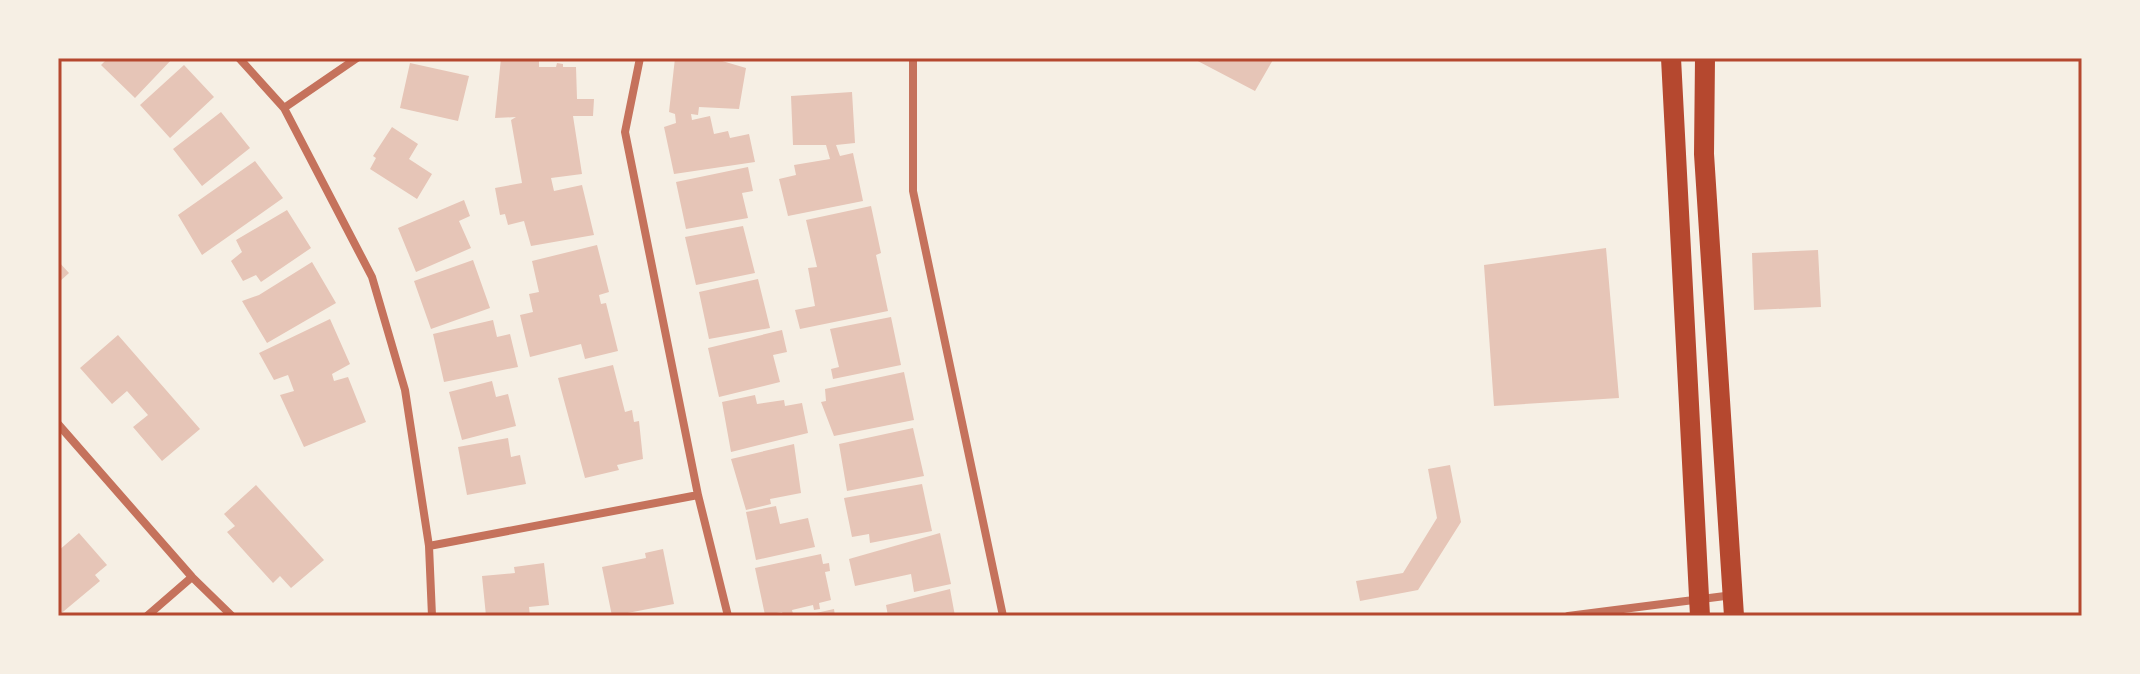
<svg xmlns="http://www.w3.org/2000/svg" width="2140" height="674" viewBox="0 0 2140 674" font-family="Ubuntu,sans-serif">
	<rect width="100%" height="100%" fill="#f6efe4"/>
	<path fill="#e6c5b7" d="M108 58H173L135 98 101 65Z
		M501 58H539V67H556L557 63 563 64V67H576L577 99H594L593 116H573L582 174 551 178 554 191 582 185 594 235 531 246 524 221 508 225 505 214 500 215 495 188 522 183 511 120 516 117 495 118Z
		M675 58H712L746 68 739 109 699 107 698 115 691 114 692 120 710 116 714 134 728 131 730 138 749 134 755 162 674 174 664 127 676 123 675 114 669 112Z
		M1192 58H1274L1255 91Z
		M410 63 469 76 458 121 400 108Z
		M184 65 214 97 170 138 140 105Z
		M852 92 855 143 836 145 840 156 853 153 863 201 788 216 779 179 796 175 794 165 830 159 826 145H793L791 96Z
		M221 112 250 148 202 186 173 149Z
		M392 127 418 144 409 159 432 174 417 199 370 169 376 158 373 156Z
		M255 161 283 198 202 255 178 215Z
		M748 167 753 191 742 193 748 218 686 229 676 182Z
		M464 200 470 216 459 221 471 248 416 272 398 228Z
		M871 206 881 253 876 255 888 311 800 329 795 310 815 306 808 268 817 267 806 220Z
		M287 210 311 248 261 282 256 275 243 281 231 261 242 252 236 240Z
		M743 226 755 273 696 285 685 237Z
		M597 245 609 292 599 295 601 304 606 303 618 351 585 359 581 344 530 357 520 315 533 312 529 294 539 292 532 261Z
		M1606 248 1619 398 1494 406 1484 265Z
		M1818 250 1821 307 1754 310 1752 253Z
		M473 260 490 308 431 329 414 281Z
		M58 261 69 273 58 283Z
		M312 262 336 303 267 343 242 301 259 295Z
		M758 279 770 328 709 339 699 292Z
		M891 317 901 365 833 379 831 369 839 367 830 329Z
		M330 319 350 364 332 374 334 381 348 377 366 422 304 447 280 395 294 391 288 375 274 380 259 353Z
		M493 320 497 337 510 334 518 367 444 382 433 334Z
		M782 330 787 352 773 355 780 382 719 397 708 348Z
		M118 335 200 429 162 461 133 427 148 415 127 391 112 404 80 368Z
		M613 365 625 412 632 410 634 422 639 421 643 459 617 465 619 470 585 478 558 378Z
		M904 372 914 420 834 436 821 402 826 401 825 389Z
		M492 381 496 397 508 394 516 426 462 440 449 392Z
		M755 395 757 404 784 400 785 406 802 403 808 433 731 452 722 402Z
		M913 428 924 476 847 491 839 444Z
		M508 438 511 457 520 455 526 484 467 495 458 447Z
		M794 444 801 493 770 499 771 504 746 510 731 459Z
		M1450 465 1461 522 1418 590 1360 601 1356 581 1403 573 1437 518 1428 469Z
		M922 484 932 531 870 543 869 534 852 537 844 498Z
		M256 485 324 560 291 588 280 576 273 583 227 532 235 526 224 514Z
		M776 506 780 524 808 518 815 547 756 560 746 512Z
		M79 533 107 565 95 575 100 581 58 616V551Z
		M940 533 951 584 914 592 911 574 855 586 849 559Z
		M663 549 674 604 612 616 602 567 646 558 645 553Z
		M821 554 823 564 829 563 830 571 825 572 831 600 819 603 820 609 814 610 813 605 792 610 793 614 784 616 782 612 765 615 755 568Z
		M544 563 549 605 529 607 530 616H486L482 576 515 573 514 567Z
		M950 589 955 616H888L886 605Z
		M834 609 835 616H808L807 615Z"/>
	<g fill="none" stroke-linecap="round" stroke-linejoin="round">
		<path stroke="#c5725c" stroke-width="8" d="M239 58 284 108 372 277 405 390 429 546 432 616
			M640 58 625 132 698 495 728 616
			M913 58V191L1003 616
			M284 108 357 58
			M58 424 192 577 232 616
			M429 546 698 495
			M147 616 192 577
			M1568 616 1733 595"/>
		<path stroke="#b5482f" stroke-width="20" d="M1671 58 1700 616
			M1705 58 1704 154 1734 616"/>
	</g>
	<rect width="2140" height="674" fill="none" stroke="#f6efe4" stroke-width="120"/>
	<rect x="60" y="60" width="2020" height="554" fill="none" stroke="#b5482f" stroke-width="3"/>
</svg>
